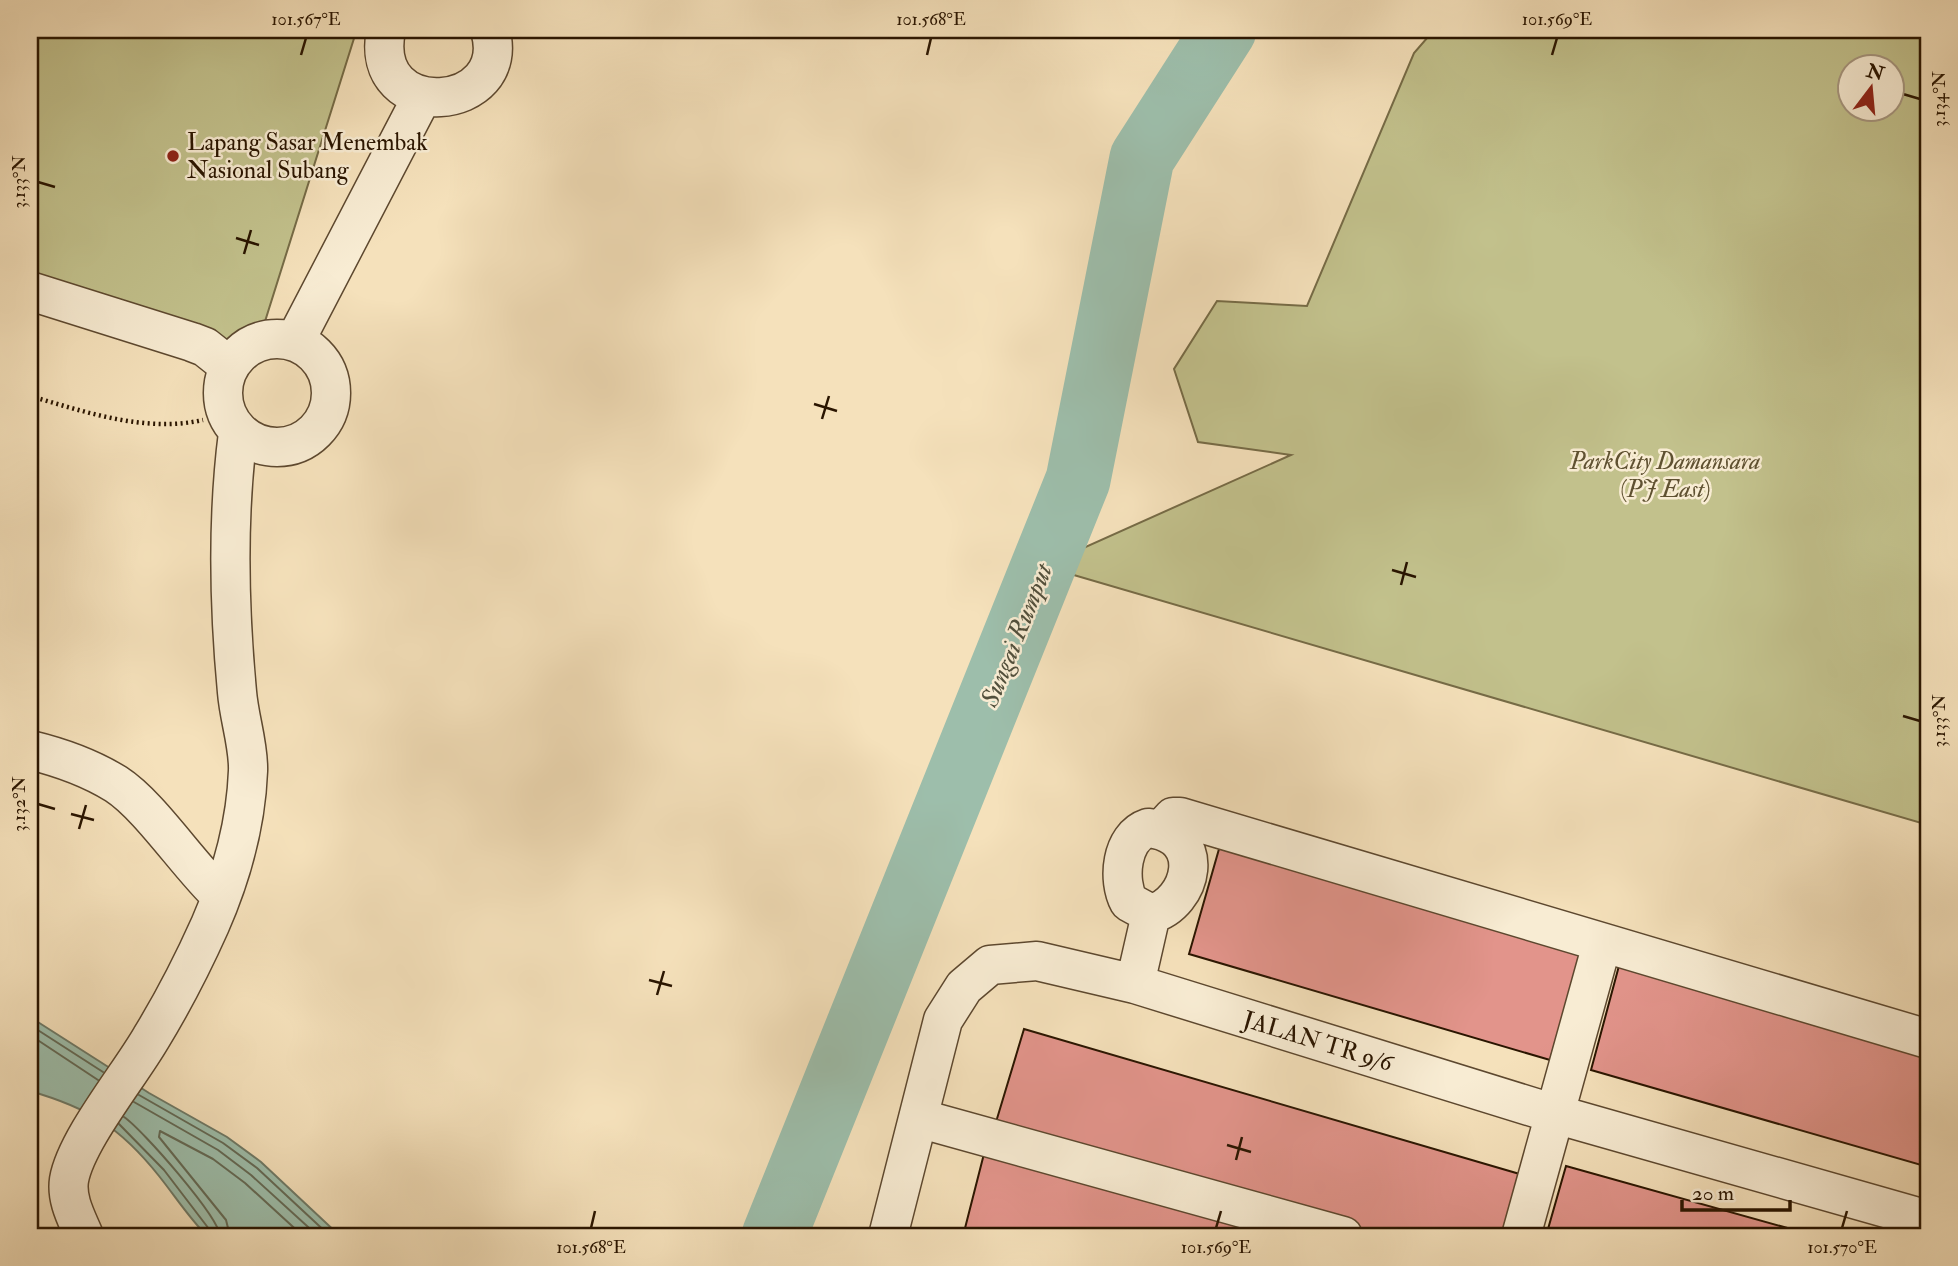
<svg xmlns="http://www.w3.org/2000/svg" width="1958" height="1266" viewBox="0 0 1958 1266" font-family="'IM FELL Double Pica',serif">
	<rect width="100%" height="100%" fill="#f5e1bb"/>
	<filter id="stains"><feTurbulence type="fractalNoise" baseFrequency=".00286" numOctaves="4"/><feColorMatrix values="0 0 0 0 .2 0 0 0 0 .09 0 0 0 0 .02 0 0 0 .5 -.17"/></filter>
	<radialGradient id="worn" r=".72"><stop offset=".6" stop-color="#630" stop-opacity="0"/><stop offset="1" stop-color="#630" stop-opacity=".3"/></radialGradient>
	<path fill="#c2c18c" stroke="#766b46" stroke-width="2" fill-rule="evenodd" d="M30 30H347L356 32 256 350 30 279Z
		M1434 30H1928V825L1043 566 1291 455 1198 442 1174 369 1217 301 1307 306 1414 53ZM1850 66H1892V108H1850Z"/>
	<path fill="#9dbeab" stroke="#6f7a67" stroke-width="2" d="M30 1017 149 1093 227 1137 261 1162 340 1236H207C189 1218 175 1196 159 1176 120 1127 89 1108 30 1091Z"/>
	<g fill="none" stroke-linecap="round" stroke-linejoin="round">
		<path stroke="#646a56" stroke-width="2" d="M30 1025 103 1072
			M30 1035 98 1080
			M139 1095 223 1143 257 1168 330 1236
			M134 1102 218 1150 251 1175 318 1236
			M124 1117C142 1129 219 1217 220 1236
			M119 1124 164 1170 209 1229 211 1236
			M230 1236 226 1220 159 1137 160 1131 213 1159 245 1183 303 1236"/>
		<path stroke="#9dbeab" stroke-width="65" d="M774 1236 1078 480 1142 158 1224 30"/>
	</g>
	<path fill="#e2948b" stroke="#2a1500" stroke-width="2" d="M1221 842 1583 947 1550 1060 1189 954Z
		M1620 962 1928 1051V1167L1591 1070Z
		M1024 1029 1523 1175 1503 1236H1374L996 1122Z
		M987 1142 1307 1236H963Z
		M1566 1166 1816 1236H1546Z"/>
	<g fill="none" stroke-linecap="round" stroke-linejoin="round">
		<g stroke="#5d482f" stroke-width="41">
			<path id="minor" d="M386 30C367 126 515 113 490 30
				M30 291 192 342 205 347 229 366
				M223 393a54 54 0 1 1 108 0a54 54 0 1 1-108 0Z
				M295 341 422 97
				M30 750C59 757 90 768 116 784 150 806 188 865 221 896
				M1148 828C1210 834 1192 904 1151 914L1129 902C1117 880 1121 837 1148 828Z
				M1162 829 1173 817H1180L1928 1039
				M1135 984 1151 914
				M918 1118 1343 1236
				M84 1236C77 1219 66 1200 69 1180 76 1140 129 1076 151 1038 173 1002 193 963 210 925 231 877 246 824 248 771 249 746 239 718 237 692 229 607 227 518 238 433
				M888 1236 943 1020 964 987 990 965 1037 961 1135 984 1555 1114 1928 1220
				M1521 1236 1602 944"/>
		</g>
		<path stroke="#2a1500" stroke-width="4.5" stroke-dasharray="2 3.5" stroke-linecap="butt" d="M30 396C86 412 145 433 203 420"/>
		<use href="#minor" stroke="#f8ecd3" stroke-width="38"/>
	</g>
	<path fill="none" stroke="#2a1500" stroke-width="2.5" d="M301 55 306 38M927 55 931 38M1552 55 1557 38M1903 94 1920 99M38 182 55 187M236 238 259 245M244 254 251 230M814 404 837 411M822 419 829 396M1392 570 1416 577M1401 585 1407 562M1903 716 1920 721M38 804 55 809M71 814 94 820M79 829 86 805M649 980 672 986M657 995 664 971M1227 1145 1251 1152M1236 1160 1242 1137M591 1228 595 1211M1216 1228 1221 1211M1842 1228 1847 1211"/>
	<circle fill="#8f2418" stroke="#f8ecd3" stroke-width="2.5" cx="173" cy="156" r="7"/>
	<g text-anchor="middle" stroke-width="5" stroke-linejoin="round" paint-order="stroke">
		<g font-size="24" fill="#2a1500" stroke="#f8ecd3" text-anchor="start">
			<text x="187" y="150">Lapang Sasar Menembak<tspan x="187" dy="28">Nasional Subang</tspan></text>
		</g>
		<g font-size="24" font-style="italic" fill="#5f5131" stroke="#f8ecd3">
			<text x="1665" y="469">ParkCity Damansara<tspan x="1665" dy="28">(PJ East)</tspan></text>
		</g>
		<g font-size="24" fill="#2a1500" stroke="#f8ecd3">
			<text transform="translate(1318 1041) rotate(17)" y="8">JALAN TR 9/6</text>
		</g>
		<g font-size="26" font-style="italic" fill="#52503c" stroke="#f8ecd3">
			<text transform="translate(1016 635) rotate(-68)" y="9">Sungai Rumput</text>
		</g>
	</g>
	<rect width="1958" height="1266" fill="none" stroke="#f5e1bb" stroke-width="77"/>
	<g transform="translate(1871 88) rotate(16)"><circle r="33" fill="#f8ecd3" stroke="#a6967f" stroke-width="2"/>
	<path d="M0-5L12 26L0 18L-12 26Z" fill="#8f2418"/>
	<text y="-10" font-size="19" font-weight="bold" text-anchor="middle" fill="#2a1500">N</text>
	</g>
	<path d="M1682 1200v10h108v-10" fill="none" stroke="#2a1500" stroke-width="3.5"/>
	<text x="1692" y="1200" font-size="21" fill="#2a1500" stroke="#f8ecd3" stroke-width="5" paint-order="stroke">20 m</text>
	<rect x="38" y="38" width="1882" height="1190" fill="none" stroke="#2a1500" stroke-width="2.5"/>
	<g font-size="18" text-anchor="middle" fill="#2a1500">
		<text x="306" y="25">101.567°E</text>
		<text x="931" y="25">101.568°E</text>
		<text x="1557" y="25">101.569°E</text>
		<text transform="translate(1939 99) rotate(-90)" y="6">3.134°N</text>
		<text transform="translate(19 182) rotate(-90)" y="6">3.133°N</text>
		<text transform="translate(1939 721) rotate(-90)" y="6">3.133°N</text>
		<text transform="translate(19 804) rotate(-90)" y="6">3.132°N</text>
		<text x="591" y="1253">101.568°E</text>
		<text x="1216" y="1253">101.569°E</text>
		<text x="1842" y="1253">101.570°E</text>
	</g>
	<rect width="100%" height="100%" filter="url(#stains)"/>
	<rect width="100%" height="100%" fill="url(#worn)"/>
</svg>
